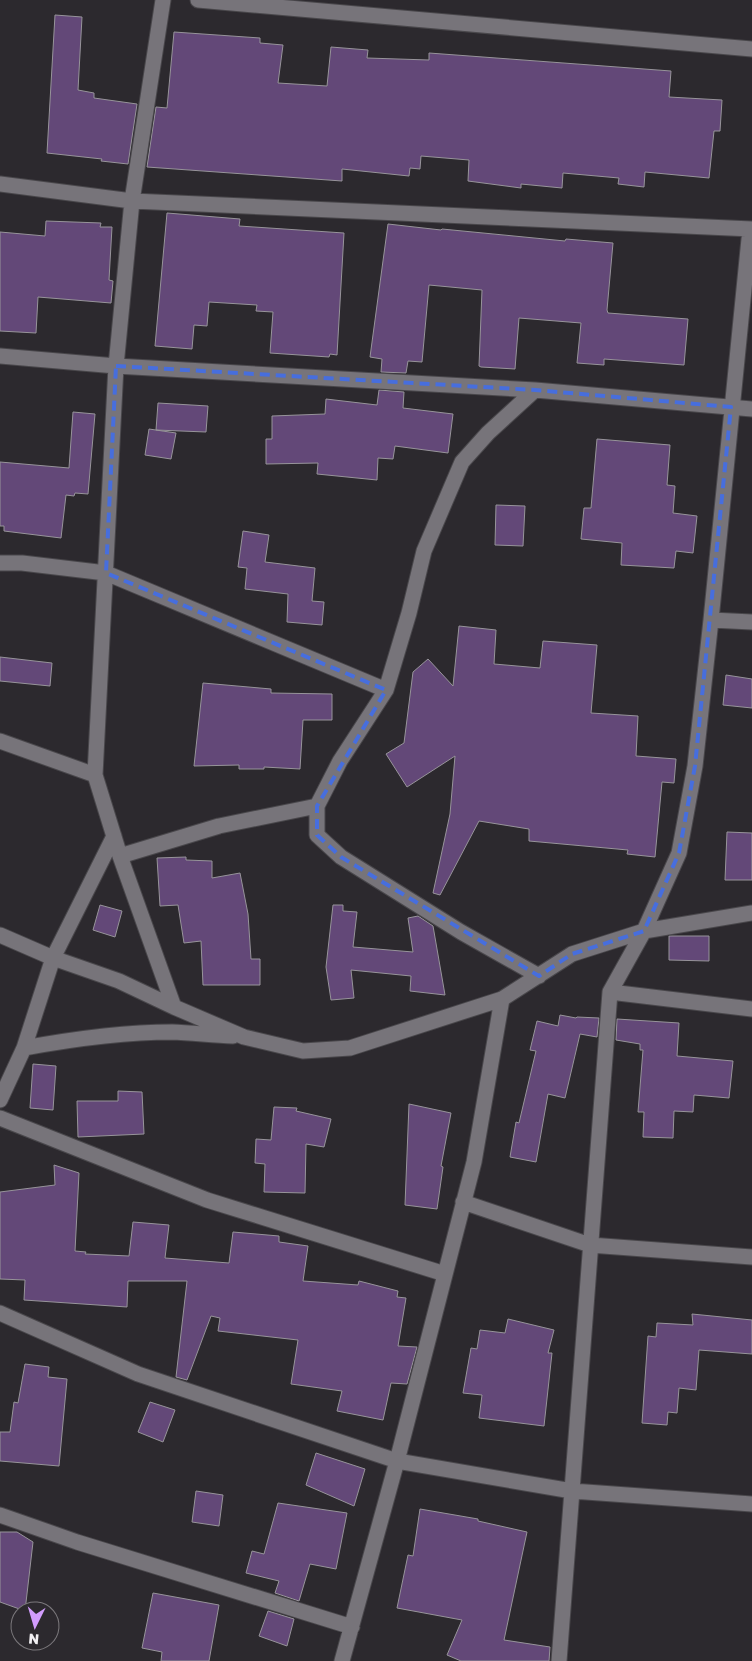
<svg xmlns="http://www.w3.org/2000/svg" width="752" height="1661" viewBox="0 0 752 1661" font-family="'Golos Text',sans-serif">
	<rect width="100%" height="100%" fill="#2c292e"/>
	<path fill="#634878" stroke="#97949a" d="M55 15 82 17 78 90 94 93V98L137 104 128 164 101 161 102 159 47 153Z
		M174 32 260 38V43L283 45 278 83 327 86 331 47 368 50 367 58 429 60V53L671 71 669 97 722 100 720 131H714L709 178 645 172 644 187 618 184 619 178 563 173 562 188 521 184V188L468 181 469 160 421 156 420 169 410 168 409 176 342 169V181L147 167 156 107 167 108Z
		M167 213 240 219 239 226 344 233 337 355 330 354 329 357 270 353 273 312 256 311 257 305 209 302 207 326 194 325 192 349 155 346Z
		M46 221 101 223 100 227H112L109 280 113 281 111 303 38 297 36 333 0 331V232L45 236Z
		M388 224 441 230 442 229 565 241 566 239 613 243 607 310 608 313 688 319 684 365 604 359V365L577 363 581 323 519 318 515 369 481 367 479 366 482 290 429 285 422 362 408 361 406 373 381 372 382 359 370 357Z
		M379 390 404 392 403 408 453 414 448 453 395 446 393 459 378 458 377 480 317 474 318 463 266 464V439H272V416L325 414 326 399 377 405Z
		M158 403 208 406 206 432 156 430Z
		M73 412 95 414 88 494 75 493 74 496 66 495 61 538 4 531V526H0V462L69 468Z
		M149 429 176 433 171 459 145 455Z
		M597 439 670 445 667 485 675 486 673 513 697 516 693 553 676 551 674 568 621 565 622 543 581 539 584 508H591Z
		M496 505 525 506 523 546 495 545Z
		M243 531 269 535 265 562 315 568 312 601 324 602 322 625 287 622 288 594 245 589 247 568 238 567Z
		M459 626 496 630 494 664 540 668 543 641 597 645 591 713 638 716 636 756 676 759 674 783 662 782 655 857 627 854 628 850 529 841V829L479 821 440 895 433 893 450 814 455 756 407 787 386 754 404 743 413 672 428 659 453 686Z
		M0 657 52 663 50 686 0 681Z
		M726 675 752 679V708L723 705Z
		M203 683 271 689V693L332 694V720H303L300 769 264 767V769H239V765L194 766Z
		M727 832 752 833V880H725Z
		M186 857V860L212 861V878L240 873 248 914 251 959H260V985H203L201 941 184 943 178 905 160 906 157 858Z
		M100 905 122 911 115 937 93 930Z
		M333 905H343V911L357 912 353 947 413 952 408 918 418 916 433 926 445 995 410 991 411 976 351 970 354 998 331 1000 326 967Z
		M669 936H709V961L669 960Z
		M560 1015 576 1018 577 1017 599 1018 597 1037 580 1034 565 1098 548 1094 536 1162 510 1157 516 1122 519 1123 536 1051 530 1050 537 1021 558 1026Z
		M617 1019 679 1023 677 1056 733 1061 729 1098 694 1095 693 1112 674 1111 673 1138 643 1137 644 1112H638L643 1050H640V1044L616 1040Z
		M33 1064 56 1066 53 1110 30 1108Z
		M118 1091 142 1092 144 1134 78 1137 77 1101H118Z
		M409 1104 451 1113 441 1166 443 1167 437 1209 405 1205Z
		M274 1107 297 1108 296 1111 331 1119 324 1147 306 1144 305 1193 264 1192 265 1164 255 1163 256 1139 271 1140Z
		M54 1165 79 1173 75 1251 86 1252 85 1254 129 1256 133 1222 169 1225 165 1258 229 1263 233 1232 279 1236V1242L308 1246 303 1281 358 1285 359 1281 398 1291 397 1297 406 1298 398 1346 417 1347 407 1384 391 1383 383 1420 337 1411 342 1391 291 1384 298 1340 218 1331 220 1318 211 1316 187 1380 176 1377 187 1281H128L127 1307 24 1300 25 1280 0 1279V1192L55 1185Z
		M692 1314 752 1320V1354L699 1350 696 1390 679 1388 677 1413 668 1412 667 1425 642 1423 648 1336 656 1337 657 1323 693 1325Z
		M508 1319 554 1330 548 1353H552L544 1426 479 1418 482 1395 463 1393 471 1348 477 1349 480 1330 505 1333Z
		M25 1364 49 1367 48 1377 67 1379 59 1466 0 1461V1432H10L14 1402 18 1403Z
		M150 1402 175 1410 163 1442 138 1432Z
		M316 1453 365 1469 354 1506 306 1485Z
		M196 1491 223 1495 219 1526 192 1522Z
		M278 1503 347 1513 336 1569 310 1564 299 1601 275 1593 279 1581 246 1573 252 1551 264 1554Z
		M420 1509 478 1519V1521L527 1532 504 1640 550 1647 549 1661H461L447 1655 462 1620 397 1608 408 1555 413 1556Z
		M0 1532H17L33 1542 25 1611 0 1602Z
		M153 1593 219 1605 209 1661H161L162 1652 142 1648Z
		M268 1611 294 1619 287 1646 259 1636Z"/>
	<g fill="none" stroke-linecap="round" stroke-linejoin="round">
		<g stroke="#49474b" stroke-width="17">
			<path id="street" d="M163 0 132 201 116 366 95 775 120 856 174 1007
				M198 0 752 49
				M0 184 132 201 752 229
				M0 356 116 366 535 390 752 409
				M535 390 488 433 462 462 424 551 409 613 386 690 340 761 317 806V835L341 857 461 932 539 976
				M0 563H22L106 573 386 690
				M711 620 752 622
				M0 741 95 775
				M120 856 219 826 317 806
				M0 935 53 958 119 981 174 1007 244 1037 303 1051 350 1048 502 999 572 954 644 931 752 913
				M610 992 752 1009
				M24 1048C73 1039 122 1032 172 1032 192 1033 213 1035 233 1036
				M0 1100 24 1048 53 958 114 836
				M0 1118 207 1200 445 1274
				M463 1202 590 1245 752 1257
				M0 1313 138 1374 397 1461 572 1491 752 1504
				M0 1515 77 1542 352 1627
				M342 1661 397 1461 474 1162 502 999
				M559 1661 610 992 644 931 679 853 695 766 711 620 750 229"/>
		</g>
		<use href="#street" stroke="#77747a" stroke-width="15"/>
	</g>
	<path fill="none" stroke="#476edd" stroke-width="4" stroke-dasharray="10 6" stroke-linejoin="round" d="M116 366 535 390 731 407 695 766 679 853 644 931 572 954 539 976 341 857 317 835V806L386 690 106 573Z"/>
	<g transform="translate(35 1626) rotate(185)"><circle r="24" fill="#2c292e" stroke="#7b787c"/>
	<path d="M0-4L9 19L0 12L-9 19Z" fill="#d29cfd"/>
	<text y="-8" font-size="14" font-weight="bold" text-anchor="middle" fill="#f1eff2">N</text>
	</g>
</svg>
